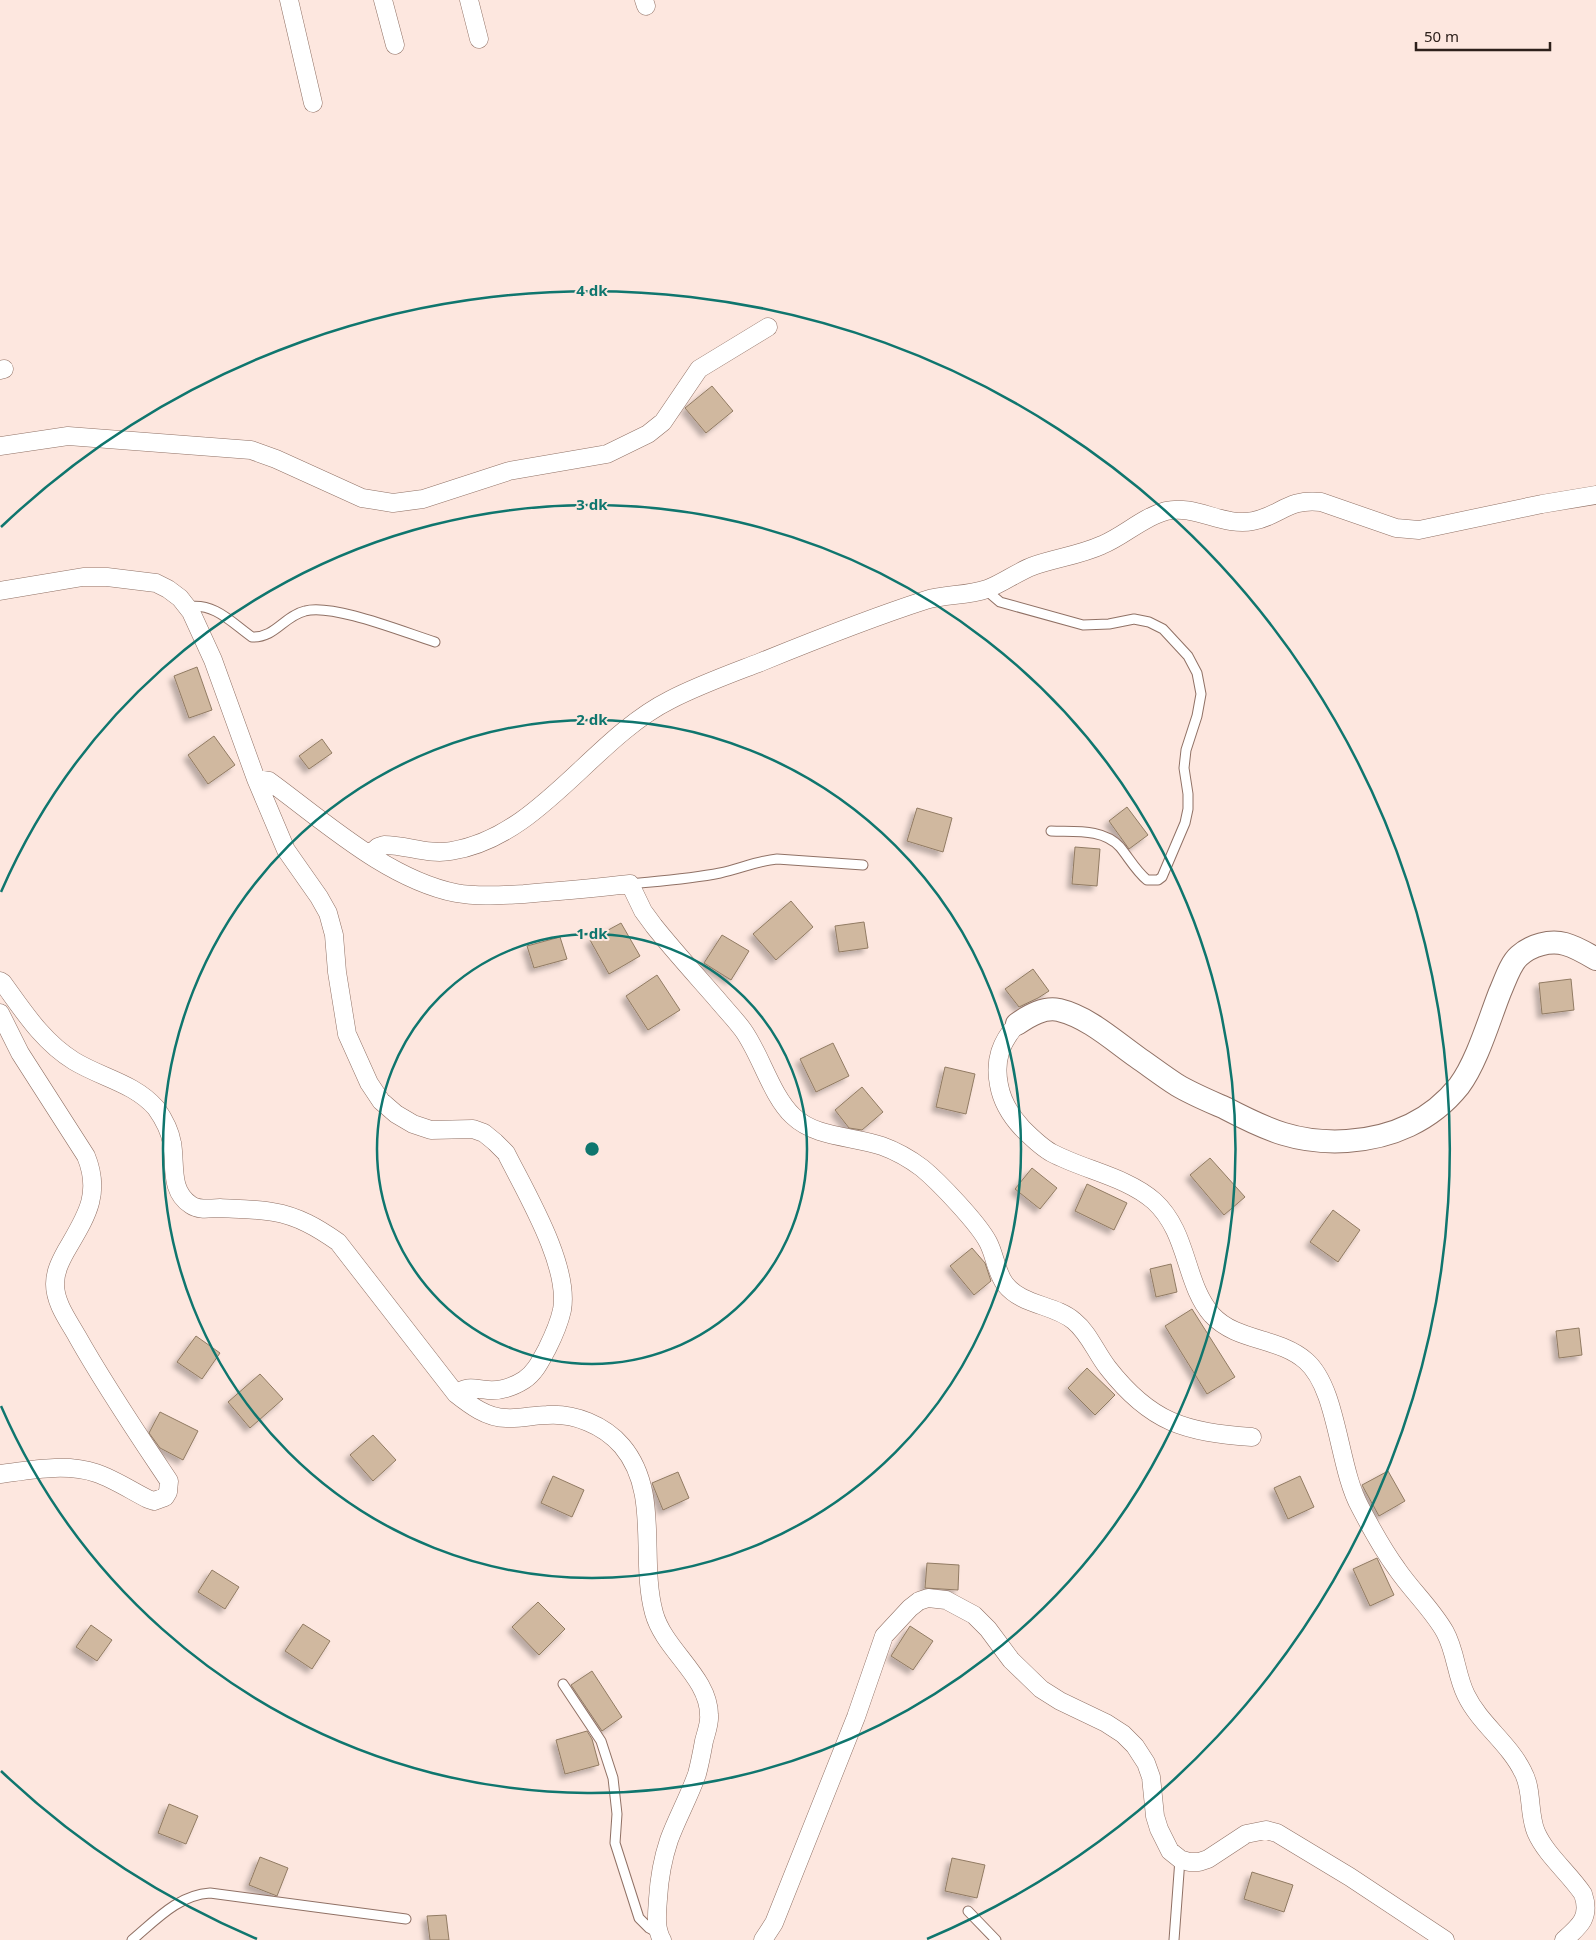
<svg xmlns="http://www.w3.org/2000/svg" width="1596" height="1940" viewBox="0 0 1596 1940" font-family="'Noto Sans',sans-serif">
	<defs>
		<filter id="shadow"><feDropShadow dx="-4.5" dy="4.5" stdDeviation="2.5" flood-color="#0004"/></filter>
	</defs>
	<rect width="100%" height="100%" fill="#fde7df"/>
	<path fill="#d0b89f" stroke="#917b63" filter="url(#shadow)" d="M712 386 733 411 706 433 685 408Z
		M197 667 212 710 189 718 174 676Z
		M214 736 235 765 208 784 188 755Z
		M322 739 332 753 309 769 299 756Z
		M1127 807 1148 835 1129 849 1109 821Z
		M917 808 952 818 943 852 907 841Z
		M1075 847 1100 849 1097 886 1072 884Z
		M791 901 813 927 776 960 753 934Z
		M864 922 868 948 839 952 835 926Z
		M621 923 640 956 609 974 590 940Z
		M722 935 749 951 731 980 704 963Z
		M560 937 567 959 534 968 527 946Z
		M1033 969 1049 991 1038 998 1019 1007 1005 989Z
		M657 975 680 1010 648 1030 626 996Z
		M1571 979 1574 1010 1542 1014 1539 983Z
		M833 1043 849 1076 816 1092 800 1059Z
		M945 1067 975 1074 966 1114 936 1107Z
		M862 1087 883 1112 862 1130 849 1128 835 1110Z
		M1210 1158 1245 1197 1224 1215 1190 1175Z
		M1032 1168 1057 1188 1040 1209 1015 1189Z
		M1087 1184 1127 1203 1114 1230 1075 1211Z
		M1333 1210 1360 1230 1338 1262 1310 1242Z
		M972 1248 985 1263 991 1281 974 1295 950 1266Z
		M1171 1264 1177 1292 1156 1297 1150 1269Z
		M1192 1309 1235 1377 1207 1394 1165 1326Z
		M1579 1328 1582 1355 1559 1358 1556 1331Z
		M196 1336 220 1353 202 1379 177 1362Z
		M1087 1368 1115 1395 1095 1415 1068 1388Z
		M260 1374 283 1399 250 1428 228 1402Z
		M160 1412 198 1431 183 1460 160 1448 149 1433Z
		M373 1435 396 1460 373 1481 350 1455Z
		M1388 1471 1405 1501 1379 1516 1362 1485Z
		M678 1472 689 1498 663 1510 652 1483Z
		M553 1476 584 1490 572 1517 541 1503Z
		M1300 1476 1314 1507 1288 1519 1274 1488Z
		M1377 1558 1394 1595 1370 1606 1353 1569Z
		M927 1563 959 1565 958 1590 925 1588Z
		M212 1570 239 1587 225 1609 198 1592Z
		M538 1602 565 1629 539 1655 512 1627Z
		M303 1624 330 1641 312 1669 285 1651Z
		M91 1625 112 1640 97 1661 76 1647Z
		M910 1626 933 1641 913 1670 891 1656Z
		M592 1671 622 1717 602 1731 571 1685Z
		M587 1731 592 1739 599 1765 565 1774 556 1740Z
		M169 1804 198 1816 186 1844 158 1833Z
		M260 1857 288 1868 277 1896 249 1885Z
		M952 1858 985 1865 977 1898 945 1891Z
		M1252 1872 1293 1885 1284 1912 1244 1899Z
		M446 1915 449 1940H430L427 1916Z"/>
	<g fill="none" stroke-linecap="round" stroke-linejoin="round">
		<g stroke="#907165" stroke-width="11">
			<path id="service" d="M986 590 1000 602 1083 625 1109 624 1134 619 1149 622 1163 629 1188 656 1197 673 1201 694 1197 716 1186 750 1184 768 1188 794V809L1185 823 1162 877 1158 880H1147C1136 871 1129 858 1120 847 1103 828 1074 832 1051 831
				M187 607C214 602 231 622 252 637 275 638 284 616 305 611 332 603 406 633 435 642
				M630 884C660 881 690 879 720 873 739 869 757 861 777 859L863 865
				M563 1684 601 1741 613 1778 617 1814 615 1843 639 1918 649 1928 658 1933
				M968 1911 996 1940
				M132 1940C156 1920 178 1895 210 1893L406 1919
				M1174 1940 1180 1859"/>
		</g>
		<g stroke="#907165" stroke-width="19">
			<path id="minor" d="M289 0 313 103
				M383 0 395 45
				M469 0 479 39
				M644 0 646 6
				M0 370 4 369
				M0 446 68 436 251 450 276 459 362 498 393 503 423 499 509 471 607 454 648 434 663 422 699 369 768 327
				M0 591 83 577H107L156 583 168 589 180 598 191 612 213 660 256 779 286 850 319 897 328 913 334 935 337 972 347 1034 369 1083 381 1101 396 1114 413 1124 431 1130 473 1129 484 1133 495 1142 506 1153C526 1193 570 1266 562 1310 559 1324 553 1337 547 1349 541 1360 535 1373 524 1380 513 1387 502 1391 488 1390 475 1389 467 1385 456 1394
				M256 779 269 781C324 821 387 879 456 893 478 897 502 895 524 894 560 891 595 888 630 884L643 911 654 926C674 951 695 974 716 998 725 1009 735 1019 743 1030 761 1055 771 1095 793 1116 816 1138 853 1136 882 1146 896 1151 910 1159 922 1168 939 1182 978 1223 988 1242 995 1255 996 1272 1005 1284 1022 1306 1054 1304 1074 1321 1089 1333 1096 1353 1108 1368 1151 1423 1185 1432 1252 1437
				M370 854 378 847 384 845C407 845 428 855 451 851 540 837 592 739 670 700 699 685 730 674 761 662 815 640 870 618 926 600 945 594 967 596 987 589 1003 583 1017 572 1033 566 1056 558 1080 555 1102 545 1124 536 1143 517 1166 511 1195 504 1223 527 1253 521 1280 516 1288 498 1321 502L1396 528 1419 530 1542 504 1596 495
				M0 981 3 983C24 1012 43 1042 74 1061 102 1078 134 1083 156 1108 163 1118 170 1131 172 1143 176 1164 169 1191 191 1205 200 1211 210 1208 220 1208 237 1209 256 1209 273 1212 298 1216 318 1228 338 1242L456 1394C470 1405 487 1418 506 1418 520 1419 534 1415 547 1415 574 1413 604 1425 622 1446 661 1492 639 1558 654 1613 664 1650 709 1677 709 1715 710 1723 706 1733 704 1741 702 1752 700 1763 697 1774 689 1797 677 1818 669 1840 663 1858 659 1881 658 1899 657 1913 655 1928 662 1940
				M0 1013 20 1053 86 1156C102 1195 85 1218 66 1251 60 1262 55 1272 55 1284 55 1303 68 1320 77 1336 105 1386 137 1433 169 1481L168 1492 165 1497 154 1501 148 1499C132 1491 114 1479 96 1473 66 1463 31 1470 0 1474
				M1017 1024C1001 1042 994 1060 999 1085 1002 1102 1010 1115 1022 1128 1031 1137 1041 1147 1052 1153 1084 1170 1127 1177 1154 1201 1189 1233 1184 1283 1212 1315 1237 1342 1279 1337 1306 1361 1338 1389 1338 1467 1360 1507 1371 1528 1383 1550 1397 1569 1412 1591 1432 1609 1445 1632 1456 1652 1456 1675 1466 1695 1480 1724 1509 1743 1523 1772 1533 1790 1528 1813 1536 1832 1546 1855 1569 1873 1583 1894 1591 1917 1580 1926 1564 1940
				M763 1940 774 1923 856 1717 884 1636 910 1608 919 1601 928 1598 946 1600 974 1615 988 1629 1011 1660 1041 1689 1060 1701 1106 1723 1123 1734 1135 1746 1146 1763 1151 1777 1155 1816 1159 1829 1170 1851 1180 1859 1189 1862H1199L1208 1859 1246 1834 1266 1830 1277 1833 1350 1877 1445 1940"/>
		</g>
		<g stroke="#907165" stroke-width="24">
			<path id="tertiary" d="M1017 1024C1030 1015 1044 1007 1059 1010 1088 1017 1113 1040 1137 1057 1150 1066 1163 1076 1177 1085 1192 1094 1209 1101 1225 1108 1267 1130 1298 1144 1347 1141 1391 1138 1431 1121 1459 1086 1477 1062 1489 1020 1500 992 1505 981 1510 964 1519 956 1531 945 1550 940 1565 944 1576 947 1586 953 1596 959"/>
		</g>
		<use href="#service" stroke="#fff" stroke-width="9"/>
		<use href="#minor" stroke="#fff" stroke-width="18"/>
		<use href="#tertiary" stroke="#fff" stroke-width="22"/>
	</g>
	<g fill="none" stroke="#0f766e" stroke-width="2.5">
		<circle cx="592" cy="1149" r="215"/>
		<circle cx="592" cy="1149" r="429"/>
		<path d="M1 892A644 644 0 1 1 1 1406"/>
		<path d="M257 1939A858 858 0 0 1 1 1771M1 527A858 858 0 1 1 927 1939"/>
	</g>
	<circle cx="592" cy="1149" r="8" fill="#0f766e" stroke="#fde7df" stroke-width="2.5"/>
	<g font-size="15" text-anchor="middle" font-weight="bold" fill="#0f766e" stroke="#fde7df" stroke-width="4" stroke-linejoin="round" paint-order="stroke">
		<text x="592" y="296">4 dk</text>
		<text x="592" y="510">3 dk</text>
		<text x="592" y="725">2 dk</text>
		<text x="592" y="939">1 dk</text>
	</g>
	<path d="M1416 42v8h134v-8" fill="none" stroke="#2d201b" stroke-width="2.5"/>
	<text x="1424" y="42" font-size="15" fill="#2d201b" stroke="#fde7df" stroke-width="4" paint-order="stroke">50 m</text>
</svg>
